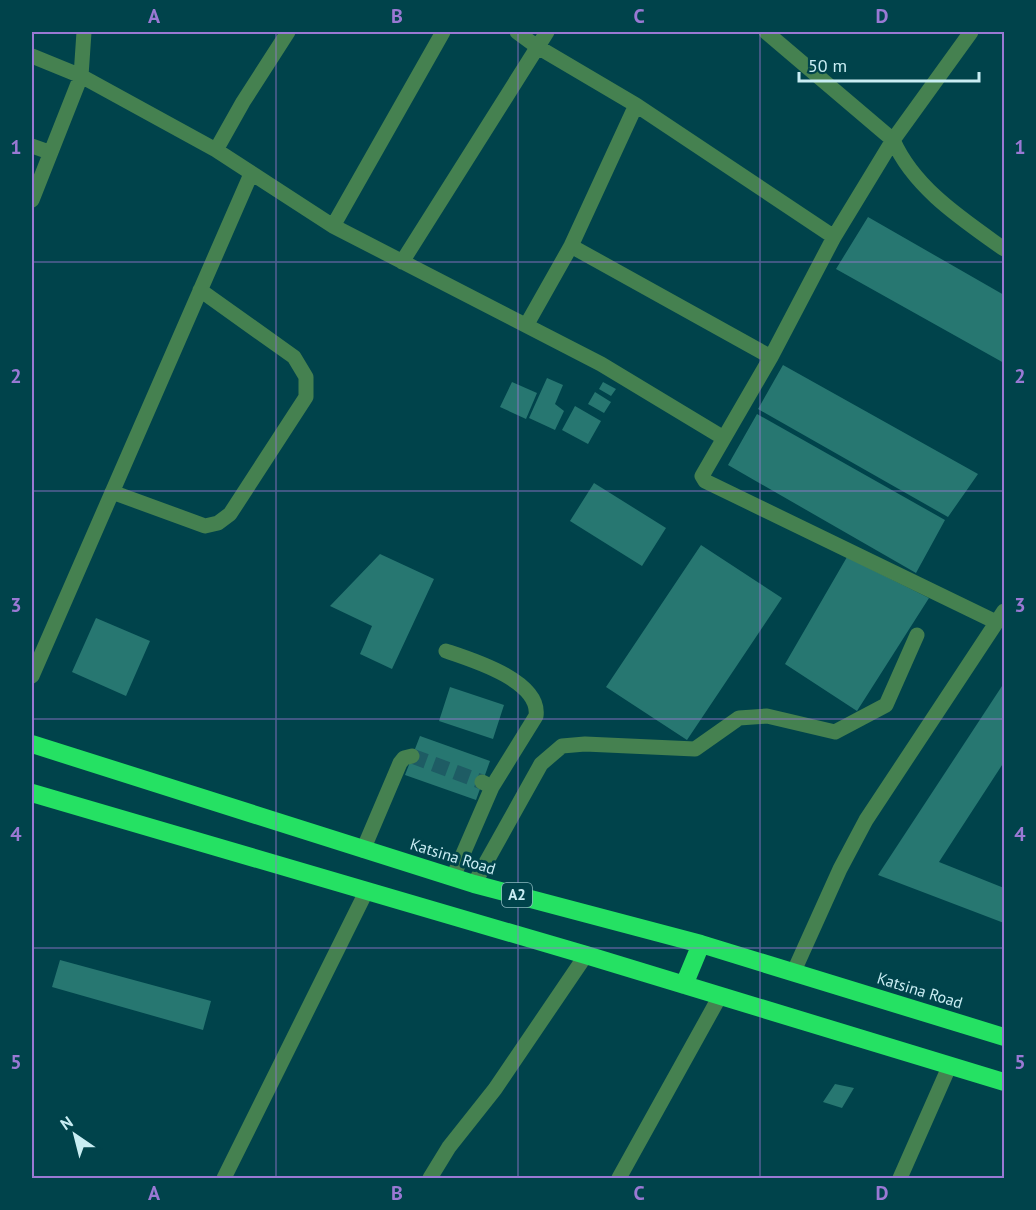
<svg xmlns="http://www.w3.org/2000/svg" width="1036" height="1210" viewBox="0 0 1036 1210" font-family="'PT Sans',sans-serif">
	<rect width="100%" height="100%" fill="#00434b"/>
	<path fill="#277771" d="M868 217 1004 295V363L836 269Z
		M783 365 978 474 948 517 758 409Z
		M547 378 563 385 555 404 564 411 555 430 529 418Z
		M512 382 537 393 526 419 500 407Z
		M603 382 616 389 611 396 599 389Z
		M595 392 611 402 604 413 588 404Z
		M575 406 601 421 588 444 562 430Z
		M757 414 945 520 916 573 728 465Z
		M594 483 666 528 642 566 570 521Z
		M701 545 782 598 687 740 606 687Z
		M380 554 434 579 392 669 360 654 372 626 330 606Z
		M847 557 929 598 857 711 785 664Z
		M96 618 150 641 126 696 72 672Z
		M1004 683V762L939 862 1004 888V923L878 875Z
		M450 687 504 705 493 739 439 721Z
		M420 736 490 761 476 800 405 775Z
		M60 960 211 1001 203 1030 52 987Z
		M835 1084 854 1088 842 1108 823 1102Z"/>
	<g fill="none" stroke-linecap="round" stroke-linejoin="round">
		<path stroke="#1e5c64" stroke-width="15" stroke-dasharray="15 8" stroke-linecap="butt" d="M412 756 482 782"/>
		<path stroke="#458150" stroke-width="15" d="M517 32 536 46 636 105 834 237
			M766 32 893 140C914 188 962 219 1004 249
			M971 32 893 140 834 237 771 357 702 476 705 481 996 622
			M32 56 81 76 216 150 333 226 601 364 722 437
			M32 146 49 152
			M216 150 243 102 288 32
			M32 200 81 76 84 32
			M333 226 443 32
			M571 246 771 357
			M402 262 547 32
			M527 324 571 246 636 105
			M112 492 205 526 218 523 230 514 306 397V377L294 357 200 290
			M446 651C473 660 541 681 536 716L492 787
			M32 676 251 174
			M363 850 400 763 404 758 412 756
			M453 877 492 787 482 782
			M474 884 541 764 562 746 585 744 695 749 739 718 767 716 835 732 886 705 917 635
			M794 971 840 869 866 820 1004 611
			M224 1178 366 892
			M430 1178 449 1147 495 1089 586 955
			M619 1178 720 996
			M900 1178 949 1067"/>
		<path stroke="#25e163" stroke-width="18" d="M32 744 474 884 701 944 1004 1037
			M32 793 586 955 1004 1082
			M684 985 701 944"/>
	</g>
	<path fill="none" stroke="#9a79d4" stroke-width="1.5" stroke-opacity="0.55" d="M276 32V1178M518 32V1178M760 32V1178M32 262H1004M32 491H1004M32 719H1004M32 948H1004"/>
	<g text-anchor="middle" stroke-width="6" stroke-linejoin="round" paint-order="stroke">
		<rect fill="#00434b" stroke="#8dbac1" stroke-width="1.5" x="502" y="883" width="30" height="24" rx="4.5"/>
		<g font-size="15" font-weight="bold" fill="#c9edf3">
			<text x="517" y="900">A2</text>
		</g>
		<g font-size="16" fill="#c9edf3" stroke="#00434b">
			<text transform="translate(453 856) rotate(17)" y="6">Katsina Road</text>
			<text transform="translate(920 990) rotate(17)" y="6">Katsina Road</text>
		</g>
	</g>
	<rect width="1036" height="1210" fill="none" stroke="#00434b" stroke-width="66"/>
	<g transform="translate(75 1135) rotate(325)" stroke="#00434b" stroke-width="4.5" paint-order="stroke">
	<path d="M0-4.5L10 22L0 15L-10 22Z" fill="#c9edf3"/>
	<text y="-9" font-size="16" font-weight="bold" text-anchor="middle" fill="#c9edf3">N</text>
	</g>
	<path d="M799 72v9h180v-9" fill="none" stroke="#c9edf3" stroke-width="3"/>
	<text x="808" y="72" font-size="18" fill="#c9edf3" stroke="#00434b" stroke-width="4.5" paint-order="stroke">50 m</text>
	<rect x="33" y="33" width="970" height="1144" fill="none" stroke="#9a79d4" stroke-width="2"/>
	<g font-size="20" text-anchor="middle" font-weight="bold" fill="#9a79d4">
		<text x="154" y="23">A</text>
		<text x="397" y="23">B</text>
		<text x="639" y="23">C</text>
		<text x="882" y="23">D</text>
		<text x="16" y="154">1</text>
		<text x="1020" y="154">1</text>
		<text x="16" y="383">2</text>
		<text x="1020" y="383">2</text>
		<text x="16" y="612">3</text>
		<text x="1020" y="612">3</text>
		<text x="16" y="841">4</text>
		<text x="1020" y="841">4</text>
		<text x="16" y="1069">5</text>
		<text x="1020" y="1069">5</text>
		<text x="154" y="1200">A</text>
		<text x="397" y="1200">B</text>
		<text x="639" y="1200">C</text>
		<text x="882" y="1200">D</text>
	</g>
</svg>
